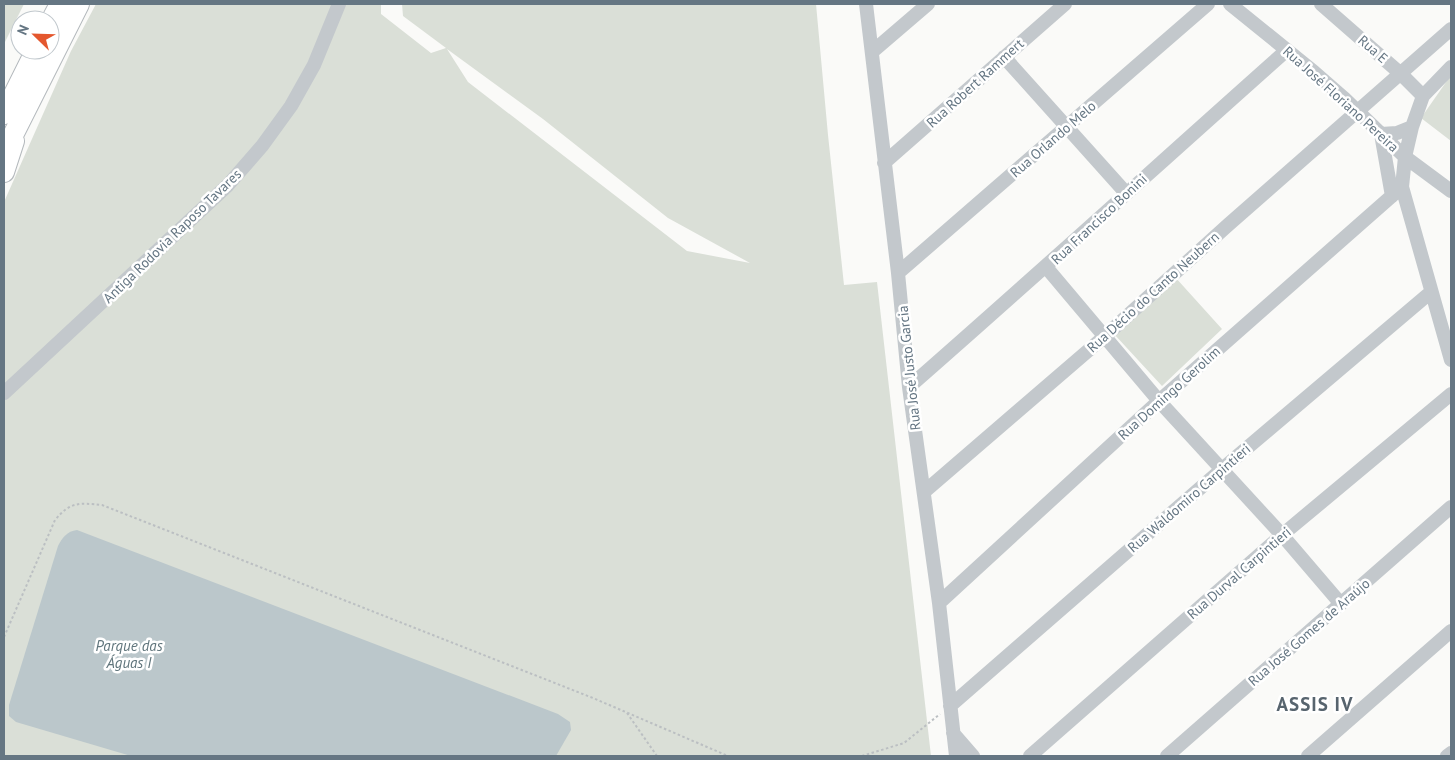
<svg xmlns="http://www.w3.org/2000/svg" width="1455" height="760" viewBox="0 0 1455 760" font-family="'PT Sans',sans-serif">
	<rect width="100%" height="100%" fill="#fafaf8"/>
	<path fill="#dadfd7" fill-rule="evenodd" d="M4 4H24L4 44Z
		M96 4H381V14L431 53 446 48 403 16 402 4H816L828 135 844 285 877 282 931 756H4V202L71 51ZM447 49 543 119 668 218 750 263 687 251 468 82Z
		M1451 75V141L1421 118Z
		M1175 277 1222 329 1162 386 1114 334Z"/>
	<path fill="#bbc7cb" d="M77 530 558 714 570 722 571 730 556 756H131L16 722 9 716V705L58 546C62 538 67 531 77 530Z"/>
	<g fill="none" stroke-linecap="round" stroke-linejoin="round">
		<g stroke="#b4b9bd" stroke-width="22">
			<path id="highway" d="M50 23 60 4
				M4 114 36 50
				M4 153 79 4
				M4 172 14 141"/>
		</g>
		<path stroke="#bbbfc2" stroke-width="2" stroke-dasharray="2.5 2.5" stroke-linecap="butt" d="M4 637 55 520C71 501 79 503 102 505L593 698 728 756
			M627 713 657 756
			M862 756 904 743 940 714"/>
		<path stroke="#c3c8cc" stroke-width="14" d="M866 4 898 273 909 387 939 603 956 756
			M1230 4 1314 72 1345 99 1405 157 1451 191
			M1321 4 1401 74 1423 96
			M872 52 928 4
			M1004 57 1126 193
			M1451 67 1423 96 1412 127 1405 157 1402 187 1451 360
			M884 163 1065 4
			M1392 196 1381 134 1397 133 1412 127
			M1046 267 1159 401 1282 535 1341 604
			M898 273 1208 4
			M909 387C1036 276 1161 162 1287 50
			M4 393 228 185 262 146 291 106 314 65 339 4
			M924 492 1104 337 1228 225 1451 29
			M939 603 1159 401 1402 187
			M950 706 1221 470 1431 292
			M953 733 973 756
			M1030 756 1282 535 1451 394
			M1167 756 1451 507
			M1308 756 1451 631
			M1447 756 1451 753"/>
		<use href="#highway" stroke="#fff" stroke-width="20"/>
	</g>
	<g text-anchor="middle" stroke-width="5" stroke-linejoin="round" paint-order="stroke">
		<g font-size="14" fill="#657683" stroke="#fff">
			<text transform="translate(1373 49) rotate(41)" y="5">Rua E</text>
			<text transform="translate(975 83) rotate(-42)" y="5">Rua Robert Rammert</text>
			<text transform="translate(1341 99) rotate(42)" y="5">Rua José Floriano Pereira</text>
			<text transform="translate(1053 139) rotate(-41)" y="5">Rua Orlando Melo</text>
			<text transform="translate(1099 219) rotate(-43)" y="5">Rua Francisco Bonini</text>
			<text transform="translate(172 236) rotate(-44)" y="5">Antiga Rodovia Raposo Tavares</text>
			<text transform="translate(1153 292) rotate(-42)" y="5">Rua Décio do Canto Neubern</text>
			<text transform="translate(909 368) rotate(-96)" y="5">Rua José Justo Garcia</text>
			<text transform="translate(1169 393) rotate(-42)" y="5">Rua Domingo Gerolim</text>
			<text transform="translate(1189 498) rotate(-41)" y="5">Rua Waldomiro Carpintieri</text>
			<text transform="translate(1239 573) rotate(-41)" y="5">Rua Durval Carpintieri</text>
			<text transform="translate(1309 632) rotate(-41)" y="5">Rua José Gomes de Araújo</text>
		</g>
		<g font-size="15" font-style="italic" fill="#60757c" stroke="#fff">
			<text x="129" y="651">Parque das<tspan x="129" dy="17">Águas I</tspan></text>
		</g>
		<g font-size="19" font-weight="bold" letter-spacing="1" fill="#57646e" stroke="#fff">
			<text x="1315" y="711">ASSIS IV</text>
		</g>
	</g>
	<rect width="1455" height="760" fill="none" stroke="#657683" stroke-width="10"/>
	<g transform="translate(35 35) rotate(293)"><circle r="24" fill="#ffffff" stroke="#c1c8cd"/>
	<path d="M0-4L9 19L0 12L-9 19Z" fill="#e4572e"/>
	<text y="-8" font-size="14" font-weight="bold" text-anchor="middle" fill="#657683">N</text>
	</g>
</svg>
